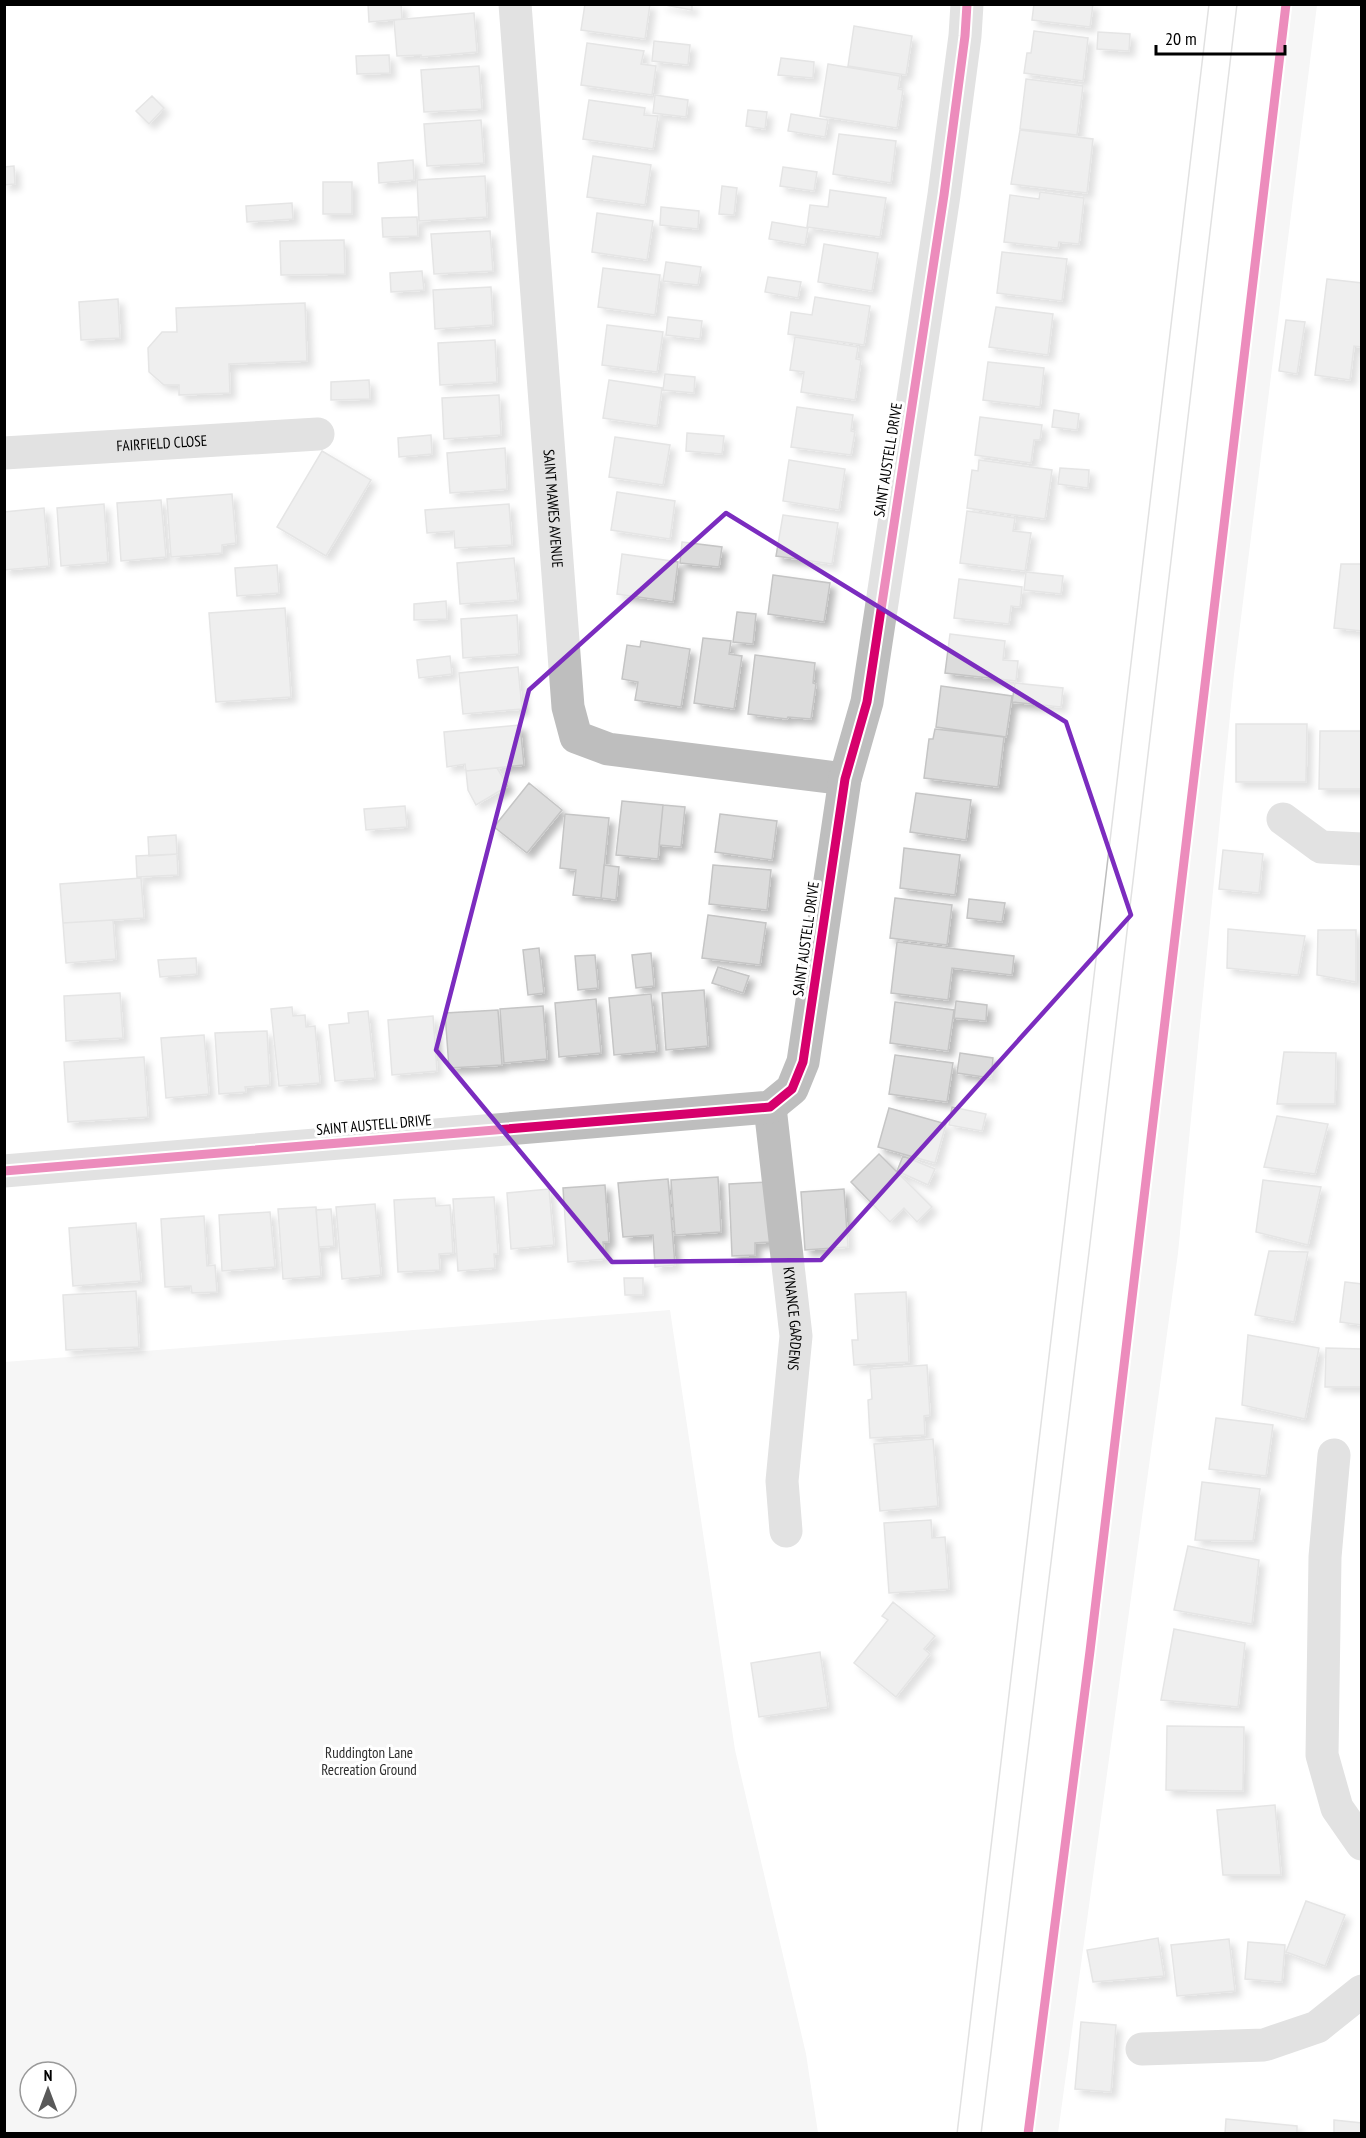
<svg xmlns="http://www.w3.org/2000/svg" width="1366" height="2138" viewBox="0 0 1366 2138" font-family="'PT Sans Narrow',sans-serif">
	<defs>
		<filter id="shadow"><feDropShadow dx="5.5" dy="5.5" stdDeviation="3" flood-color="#0004"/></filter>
	</defs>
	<rect width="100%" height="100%" fill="#fff"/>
	<path fill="#eaeaea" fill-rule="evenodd" d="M1292 5H1317L1234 674 1178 1253 1058 2133H1033L1096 1651Z
		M670 1310 735 1750 806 2054 818 2133H5V1362ZM30 2072H66V2108H30Z"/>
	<path fill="#dcdcdc" stroke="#c5c5c5" stroke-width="1.5" filter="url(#shadow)" d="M368 4H401L402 19 369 22Z
		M585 4H650L645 39 581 30Z
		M660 4H692V10Z
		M1034 4H1093L1090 27 1032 20Z
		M474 13 477 52 421 57V55L397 56 394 20Z
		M854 26 912 36 906 75 848 66Z
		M1034 31 1088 38 1083 81 1024 73 1027 53H1031Z
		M1098 32 1130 34 1129 51 1097 49Z
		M654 41 690 45 688 65 652 61Z
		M587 43 644 51 641 64 656 66 652 95 581 85Z
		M389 55 390 73 357 74 356 56Z
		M781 58 814 62 813 78 778 75Z
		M828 64 900 76 898 89 903 90 897 128 820 116Z
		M479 66 482 109 424 112 421 70Z
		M1026 79 1083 86 1077 135 1020 129Z
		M655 95 688 100 686 117 653 113Z
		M152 96 164 108 149 124 136 111Z
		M589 100 645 108 644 115 658 116 653 149 583 139Z
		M748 110 767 112 765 129 746 126Z
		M791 114 828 120 825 137 788 131Z
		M481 120 484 163 427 166 424 124Z
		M1020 130 1093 139 1087 193 1011 184Z
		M839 134 896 141 891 183 833 174Z
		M593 156 651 165 645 205 587 197Z
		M413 160 414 180 379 183 378 163Z
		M14 166 15 184 4 185V167Z
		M783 167 817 172 814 191 780 186Z
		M485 176 487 217 419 221 417 180Z
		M323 182H352V214H323Z
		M722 186 737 188 734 215 719 214Z
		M830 190 886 198 880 237 807 227 810 205 828 207Z
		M1040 192 1084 198 1079 244 1059 242 1058 248 1004 242 1010 195 1039 199Z
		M292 203 293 219 247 222 246 206Z
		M661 207 699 211 698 229 660 225Z
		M597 213 653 221 647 260 592 252Z
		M417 217 418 236 383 237 382 218Z
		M772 222 808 228 805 245 769 239Z
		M490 231 493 271 434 274 431 234Z
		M344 240 345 274 281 275 280 241Z
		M824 244 878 253 872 291 818 282Z
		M1002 252 1067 259 1062 301 997 293Z
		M666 262 701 267 698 285 663 281Z
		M603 268 660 275 655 315 598 307Z
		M422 271 424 290 391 292 390 273Z
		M768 277 801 282 798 298 765 292Z
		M1327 279 1362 283V347L1354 346 1350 380 1315 375Z
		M491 287 493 325 435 329 433 290Z
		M815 297 870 306 864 345 788 334 791 312 812 315Z
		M118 299 120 338 81 340 79 302Z
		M305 303 307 361 229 364 230 393 179 395V385H164L149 372 148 348 162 332H177L176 308Z
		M996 307 1053 314 1048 355 989 347Z
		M668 317 702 321 700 339 666 335Z
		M1286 320 1305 322 1297 374 1279 371Z
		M607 325 663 332 657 372 602 365Z
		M795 337 858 347 856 359 861 360 855 400 801 392 804 372 790 370Z
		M495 340 497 382 440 385 438 343Z
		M988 362 1044 368 1040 407 983 400Z
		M665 374 695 377 694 393 663 390Z
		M369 380 370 399 331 400V382Z
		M609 380 662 388 657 426 603 418Z
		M499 395 501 435 444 439 442 398Z
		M797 407 853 415 851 431 855 432 851 455 791 447Z
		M1054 410 1079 414 1077 430 1052 427Z
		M980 417 1042 425 1040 440H1034L1031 463 975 455Z
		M687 433 724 436 722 454 686 451Z
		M431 435 432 454 399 457 398 438Z
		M615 437 670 445 663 485 609 477Z
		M505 448 507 489 450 493 447 453Z
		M322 451 371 480 326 556 277 527Z
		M789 460 845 469 839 510 783 501Z
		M979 460 1052 470 1045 519 967 508 972 470 978 471Z
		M1060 468 1089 470 1088 488 1058 484Z
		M617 492 675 501 670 539 611 530Z
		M232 494 236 543 222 545V553L171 557 167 499Z
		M161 500 166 557 121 561 117 503Z
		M104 504 108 562 61 566 57 508Z
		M509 504 512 545 455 548 454 531 427 533 425 510Z
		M44 508 49 566 4 570V512Z
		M967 511 1015 518 1013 531 1031 533 1025 571 960 563Z
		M783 515 838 523 832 564 776 556Z
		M682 542 722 547 719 567 680 563Z
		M622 554 678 562 673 602 617 594Z
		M514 558 518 600 460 604 457 563Z
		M1341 564H1362V631L1334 628Z
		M277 565 279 593 237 596 235 568Z
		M1026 572 1063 576 1061 594 1024 590Z
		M773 575 830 583 824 622 768 614Z
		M959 579 1022 587 1020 607 1011 606 1009 624 954 618Z
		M446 601 447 619 414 620V604Z
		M285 608 291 697 216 702 209 613Z
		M737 612 756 614 753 644 733 642Z
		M517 615 519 654 463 658 461 619Z
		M950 634 1005 641 1003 660 1018 661 1016 681 945 673Z
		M703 638 731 641 729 654 742 656 734 709 694 703Z
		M641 641 690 649 681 707 635 700 638 682 622 679 627 645 640 647Z
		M755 655 815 663 813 683 816 684 811 719 788 717 787 719 748 714Z
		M450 656 452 674 419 678 417 660Z
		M518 667 522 709 463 714 459 673Z
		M1015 683 1063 688 1061 707 1012 702Z
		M941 686 1012 696 1006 737 936 727Z
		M1236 724H1307L1306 782H1236Z
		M520 725 524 765 466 771 465 764 447 767 444 732Z
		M935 729 1004 737 998 787 924 778 929 739H933Z
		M1320 731H1362V789H1319Z
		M497 768 508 786 476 805 468 790 466 771Z
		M529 783 562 810 527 853 494 827Z
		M916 793 971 800 966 840 910 832Z
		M622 801 663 805 658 859 616 855Z
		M663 805 685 807 681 847 659 845Z
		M405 806 407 827 366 830 364 809Z
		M565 814 609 818 601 898 573 895 576 870 560 868Z
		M720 814 777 821 772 860 715 852Z
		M176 835 177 854 149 856 148 837Z
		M904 848 960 855 955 895 900 888Z
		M1223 850 1263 854 1259 893 1219 889Z
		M177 854 178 875 137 877 136 856Z
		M604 865 619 867 616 900 601 898Z
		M713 865 771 870 767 910 709 904Z
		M141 878 144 918 63 923 60 884Z
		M895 898 952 905 947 945 890 938Z
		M969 899 1005 903 1002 922 967 918Z
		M708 915 766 923 760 965 702 958Z
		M113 920 116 959 66 963 63 923Z
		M1228 929 1305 936 1298 975 1227 968Z
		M1318 930H1356V982L1317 975Z
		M897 942 1014 956 1012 975 952 968 948 1000 891 993Z
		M539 948 544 993 528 995 523 950Z
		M651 953 654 986 636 988 632 955Z
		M595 955 598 988 578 990 575 956Z
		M196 958 197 974 160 977 158 960Z
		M718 967 749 976 743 993 712 983Z
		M704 990 708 1046 666 1050 662 993Z
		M120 993 123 1038 66 1041 64 996Z
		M651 994 657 1051 614 1055 609 998Z
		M596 999 601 1053 559 1057 555 1003Z
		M956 1001 987 1005 986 1021 954 1018Z
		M895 1002 954 1010 948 1051 890 1043Z
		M543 1006 547 1059 504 1063 500 1009Z
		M292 1007 293 1016 305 1015 306 1027 315 1026 320 1083 279 1086 271 1009Z
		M498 1010 502 1065 449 1068 445 1013Z
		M368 1011 375 1078 335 1081 329 1025 349 1023 348 1013Z
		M433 1016 437 1071 392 1075 388 1020Z
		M267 1031 270 1085 245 1087 246 1092 219 1094 215 1033Z
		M204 1035 209 1094 166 1098 161 1038Z
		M1284 1052 1336 1053 1335 1104H1277Z
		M960 1053 993 1058 991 1078 957 1073Z
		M895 1055 953 1063 947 1102 889 1094Z
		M144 1057 148 1117 68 1122 64 1062Z
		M952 1107 986 1114 982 1131 949 1125Z
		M889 1108 946 1124 935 1163 878 1147Z
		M1277 1116 1328 1124 1315 1174 1264 1167Z
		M879 1154 932 1207 917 1222 904 1208 890 1222 851 1182Z
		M903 1156 935 1169 928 1185 897 1171Z
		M718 1177 721 1232 675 1235 671 1180Z
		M668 1179 675 1265 655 1267 653 1235 623 1237 618 1183Z
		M1263 1180 1321 1187 1308 1245 1256 1232Z
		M768 1182 770 1242 755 1243V1255L732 1256 729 1184Z
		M605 1185 609 1242H603L605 1259 568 1262 563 1188Z
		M549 1189 554 1245 511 1249 507 1193Z
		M844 1189 848 1247 805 1250 801 1192Z
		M494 1197 498 1254H494L495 1268 458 1271 453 1199Z
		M435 1198 436 1206 450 1205 453 1253 439 1254 440 1270 398 1272 394 1200Z
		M375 1204 381 1275 342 1279 336 1207Z
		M316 1207 321 1276 283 1279 278 1209Z
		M331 1209 334 1246 319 1247 316 1210Z
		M270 1212 275 1267 222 1271 219 1215Z
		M204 1216 207 1266 215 1265 217 1292 192 1293 191 1286 165 1287 161 1219Z
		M136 1223 141 1281 73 1286 69 1228Z
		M1269 1251 1308 1252 1294 1322 1255 1315Z
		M624 1278H643V1295H625Z
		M1345 1282 1362 1284V1325L1340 1322Z
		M136 1291 139 1347 66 1350 63 1295Z
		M906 1292 909 1362 854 1365 852 1340H858L855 1294Z
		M1248 1335 1319 1348 1305 1419 1242 1405Z
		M1326 1348 1362 1349V1387H1325Z
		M927 1365 930 1415 924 1416 925 1435 870 1438 868 1400 872 1399 870 1369Z
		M1216 1418 1273 1425 1266 1476 1209 1469Z
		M933 1439 938 1506 880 1511 874 1444Z
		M1202 1482 1260 1489 1253 1541 1195 1540Z
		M931 1520 932 1538 945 1537 949 1589 889 1593 884 1523Z
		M1188 1546 1259 1560 1252 1624 1174 1610Z
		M893 1602 935 1636 924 1649 930 1654 896 1697 854 1663 888 1620 882 1616Z
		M1174 1629 1245 1643 1238 1707 1161 1700Z
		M820 1652 828 1707 759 1717 751 1663Z
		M1167 1726 1244 1727 1243 1791 1166 1790Z
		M1275 1805 1281 1875H1223L1217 1810Z
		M1306 1901 1345 1915 1325 1966 1286 1952Z
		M1158 1938 1164 1976 1093 1982 1087 1950Z
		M1229 1939 1235 1991 1177 1996 1171 1945Z
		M1248 1942 1285 1945 1282 1982 1245 1979Z
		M1081 2022 1116 2025 1111 2092 1075 2089Z
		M1226 2119 1297 2126V2134H1225Z
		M1334 2120 1362 2123V2134H1334Z"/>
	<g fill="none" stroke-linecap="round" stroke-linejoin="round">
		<g stroke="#bebebe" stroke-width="33">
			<path id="s1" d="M515 4 568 707 576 737 608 749 845 779"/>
			<path id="s2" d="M4 453 318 434"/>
			<path d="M1283 819 1321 847 1362 849"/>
			<path id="s3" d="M770 1107 796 1336 782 1481 786 1531"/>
			<path d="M4 1171 770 1107 792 1089 803 1062 845 779 867 702 944 195 965 36 967 4"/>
			<path d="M1334 1455 1325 1557 1322 1755 1337 1808 1362 1844"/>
			<path d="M1142 2049 1264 2045 1317 2027 1362 1991"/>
		</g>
		<path stroke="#bdbdbd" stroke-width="1.5" d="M957 2134 1209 4
			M981 2134 1089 1252 1237 4"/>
		<g stroke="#fff" stroke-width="13">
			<path id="cycleway" d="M4 1171 770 1107 792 1089 803 1062 845 779 867 702 944 195 965 36 967 4
				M1028 2134 1090 1651 1286 4"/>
		</g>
		<use href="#cycleway" stroke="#d6006c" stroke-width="9"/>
	</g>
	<path d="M0 0H1366V2138H0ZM726 513 1066 722 1131 915 821 1260 612 1262 436 1050 529 690Z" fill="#fff" fill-opacity=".55" fill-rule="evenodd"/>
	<path fill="none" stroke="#7b2cbf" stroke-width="4.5" stroke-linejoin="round" d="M726 513 1066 722 1131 915 821 1260 612 1262 436 1050 529 690Z"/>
	<g text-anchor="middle" stroke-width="6" stroke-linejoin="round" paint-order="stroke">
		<g font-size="15" fill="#000" stroke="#fff">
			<text dy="5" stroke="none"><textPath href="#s2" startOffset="158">FAIRFIELD CLOSE</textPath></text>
			<text transform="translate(888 460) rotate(-81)" y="5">SAINT AUSTELL DRIVE</text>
			<text dy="5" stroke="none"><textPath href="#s1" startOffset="506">SAINT MAWES AVENUE</textPath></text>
			<text transform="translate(806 939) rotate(-82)" y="5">SAINT AUSTELL DRIVE</text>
			<text transform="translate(374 1125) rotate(-5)" y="5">SAINT AUSTELL DRIVE</text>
			<text dy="5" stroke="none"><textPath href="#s3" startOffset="213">KYNANCE GARDENS</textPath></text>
		</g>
		<g font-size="15" fill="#2f2f2f" stroke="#fff">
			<text x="369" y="1758">Ruddington Lane<tspan x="369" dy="17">Recreation Ground</tspan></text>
		</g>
	</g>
	<rect width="1366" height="2138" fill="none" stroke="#000000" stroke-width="12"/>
	<g transform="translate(48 2090)"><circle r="28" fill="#ffffff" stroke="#999999" stroke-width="1.5"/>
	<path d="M0-4.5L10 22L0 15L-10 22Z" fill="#595959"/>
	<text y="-9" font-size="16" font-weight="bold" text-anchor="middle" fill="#000000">N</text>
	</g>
	<path d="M1156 45v9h129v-9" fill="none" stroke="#000000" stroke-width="3"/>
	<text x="1165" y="45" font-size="18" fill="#000000" stroke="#ffffff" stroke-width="4.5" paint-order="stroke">20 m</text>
</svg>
